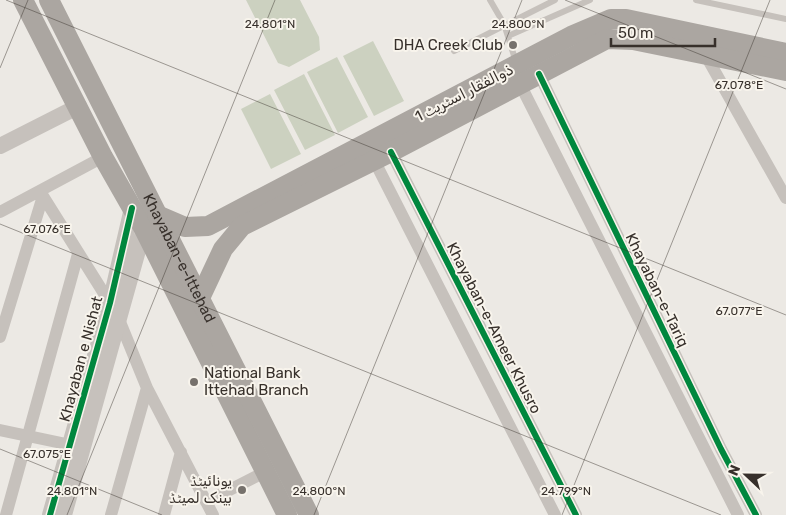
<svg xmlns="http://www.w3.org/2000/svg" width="786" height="515" viewBox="0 0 786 515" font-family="Rubik,'Noto Naskh Arabic',sans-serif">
	<rect width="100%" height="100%" fill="#ece9e4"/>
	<path fill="#ccd1c0" d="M246 0H300L319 37 320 50 289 67 278 63Z
		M373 41 404 101 374 116 343 56Z
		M337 57 368 117 338 133 307 72Z
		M304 74 335 135 305 150 274 90Z
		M270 94 301 154 271 169 241 109Z"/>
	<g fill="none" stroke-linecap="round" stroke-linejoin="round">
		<path stroke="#c6c1bc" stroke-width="6" d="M490 0 504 24 516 62
			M696 0 786 19
			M508 36 590 0
			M454 51 555 0"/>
		<path stroke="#c6c1bc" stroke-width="12" d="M705 54 786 198
			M539 74 721 449 756 515
			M520 84 738 515
			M391 152 576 515
			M374 160 555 515
			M41 193 110 303
			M0 212 103 157
			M118 317 147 388 213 515
			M0 337 43 196
			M0 430 71 445
			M206 502 265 472
			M6 515 78 254
			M111 515 147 388
			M164 515 181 452"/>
		<path stroke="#c6c1bc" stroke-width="16" d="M0 146 79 106
			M50 515 110 303 132 208
			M64 515 144 229"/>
		<g stroke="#aba6a1" stroke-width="20">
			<path d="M23 0 103 157 144 229 287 515"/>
			<path id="s1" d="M49 0 309 515"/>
			<path d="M157 215 185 227 208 226 571 36 611 19H626L786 53"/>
			<path d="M200 298 223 249 242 226 391 152 607 39 633 40 786 71"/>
		</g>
		<g stroke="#f8f4ec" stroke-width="9">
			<path id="cycleway" d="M539 74 721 449 756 515
				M391 152 576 515
				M50 515 110 303 132 208"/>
		</g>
		<use href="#cycleway" stroke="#00873e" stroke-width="6"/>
	</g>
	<path fill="none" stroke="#37302b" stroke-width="1" stroke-opacity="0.45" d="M6 0 786 315M565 0 786 89M0 68 28 0M0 224 721 515M0 449 162 515M67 515 275 0M314 515 522 0M562 515 770 0"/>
	<g fill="#76716c" stroke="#f8f4ec" stroke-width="2">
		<circle cx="513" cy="45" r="5"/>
		<circle cx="194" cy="382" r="5"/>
		<circle cx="242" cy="490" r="5"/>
	</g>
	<g text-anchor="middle" stroke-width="4" stroke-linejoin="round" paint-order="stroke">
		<g font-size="15" fill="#37302b" stroke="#f8f4ec" text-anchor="end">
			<text x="503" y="50">DHA Creek Club</text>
			<text x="204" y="378" text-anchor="start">National Bank<tspan x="204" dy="17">Ittehad Branch</tspan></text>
			<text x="232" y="486">یونائیٹڈ<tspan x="232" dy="17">بینک لمیٹڈ</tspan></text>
		</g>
		<g font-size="15" fill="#37302b" stroke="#f8f4ec">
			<text transform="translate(464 93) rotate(-27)" y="5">ذوالفقار اسٹریٹ 1</text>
			<text dy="5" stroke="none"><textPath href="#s1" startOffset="289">Khayaban-e-Ittehad</textPath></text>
			<text transform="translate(657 290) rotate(64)" y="5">Khayaban-e-Tariq</text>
			<text transform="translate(494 328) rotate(63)" y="5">Khayaban-e-Ameer Khusro</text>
			<text transform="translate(81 359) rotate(-75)" y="5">Khayaban e Nishat</text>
		</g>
	</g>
	<g font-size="12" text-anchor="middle" fill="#37302b" stroke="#f8f4ec" stroke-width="4" stroke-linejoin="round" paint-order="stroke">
		<text x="270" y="28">24.801°N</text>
		<text x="518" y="28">24.800°N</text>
		<text x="739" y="89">67.078°E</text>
		<text x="47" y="233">67.076°E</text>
		<text x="739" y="315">67.077°E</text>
		<text x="47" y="458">67.075°E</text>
		<text x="72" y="495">24.801°N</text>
		<text x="319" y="495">24.800°N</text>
		<text x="566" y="495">24.799°N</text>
	</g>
	<g transform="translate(746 475) rotate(292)" stroke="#f8f4ec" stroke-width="4" paint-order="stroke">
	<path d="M0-4L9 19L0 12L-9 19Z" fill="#37302b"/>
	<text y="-8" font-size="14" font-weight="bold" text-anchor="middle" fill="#37302b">N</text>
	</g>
	<path d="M611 38v8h104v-8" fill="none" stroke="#37302b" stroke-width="2.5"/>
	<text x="618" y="38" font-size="15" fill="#37302b" stroke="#f8f4ec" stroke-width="4" paint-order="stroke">50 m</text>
</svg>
